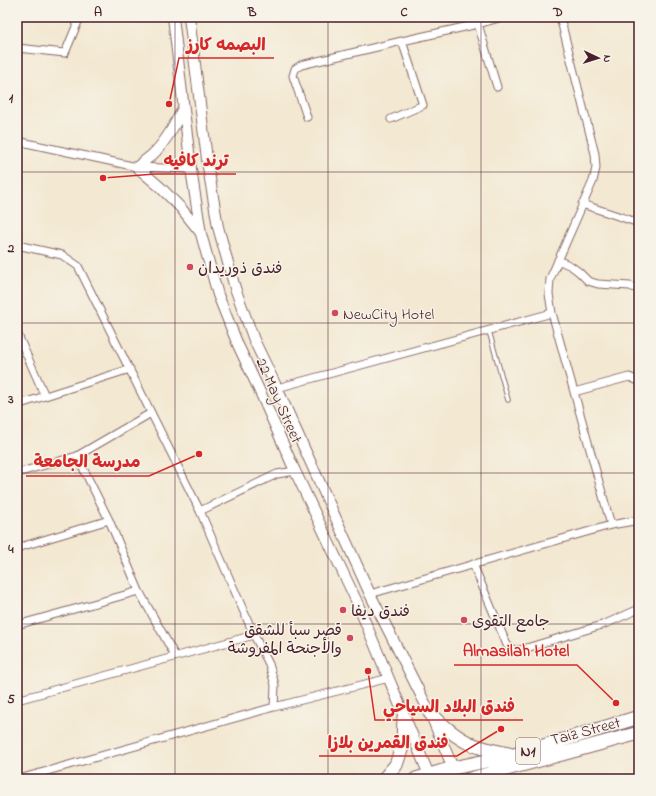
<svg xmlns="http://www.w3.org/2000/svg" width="656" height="796" viewBox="0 0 656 796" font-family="'Indie Flower','Playpen Sans Arabic',sans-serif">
	<rect width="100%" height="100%" fill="#f7f3e8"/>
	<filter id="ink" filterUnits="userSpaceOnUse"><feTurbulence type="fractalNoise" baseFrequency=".025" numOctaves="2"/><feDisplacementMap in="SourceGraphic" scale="8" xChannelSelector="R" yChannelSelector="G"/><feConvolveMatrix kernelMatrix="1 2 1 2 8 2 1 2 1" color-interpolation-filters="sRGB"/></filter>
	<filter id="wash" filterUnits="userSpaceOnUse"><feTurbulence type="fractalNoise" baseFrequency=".012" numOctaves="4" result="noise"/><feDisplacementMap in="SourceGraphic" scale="16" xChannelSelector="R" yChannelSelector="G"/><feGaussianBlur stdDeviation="0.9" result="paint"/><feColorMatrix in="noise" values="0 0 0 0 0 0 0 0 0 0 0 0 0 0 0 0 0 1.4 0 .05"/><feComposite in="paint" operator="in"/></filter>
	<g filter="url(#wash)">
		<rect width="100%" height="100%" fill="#f3e8d1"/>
	</g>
	<g filter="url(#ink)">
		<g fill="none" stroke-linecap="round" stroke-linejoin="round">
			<g stroke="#856565" stroke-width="5.5">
				<path id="lane" d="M489 331 508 400"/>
			</g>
			<g stroke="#856565" stroke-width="9">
				<path id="street" d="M560 17 595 154 596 168 593 181 550 279 549 294 552 313 611 525
					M478 24 497 87
					M17 48 65 53 80 17
					M307 117 293 76 295 69 301 65 402 41 478 24 503 17
					M391 119 423 105 402 41
					M17 141 137 167 191 169
					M582 204 639 223
					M17 245 62 255 78 266 200 511 254 635 269 664 275 685 274 707
					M558 260 571 266 579 272 588 281 598 284 630 286 639 290
					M17 333 45 396
					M277 388 552 313
					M574 392 629 377 639 381
					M17 405 130 369
					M77 456 109 520 139 591 175 656
					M17 473 77 456 151 413
					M200 511 277 474 295 471
					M17 548 109 520
					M473 564 507 645 513 650H520L605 624 639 609
					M370 594 611 525 639 520
					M17 625 139 591
					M17 700 254 635
					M19 779 274 707 389 678"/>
			</g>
			<g stroke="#856565" stroke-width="12">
				<path id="secondary" d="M173 17 191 169 201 234 218 295 238 345 261 394 295 471 356 600 429 775
					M189 17 208 167 218 227 235 288 254 340 277 388 370 594 430 713 453 768
					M183 108C175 125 166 142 152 155 147 159 142 163 137 167L160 187 181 208 200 232"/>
			</g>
			<g stroke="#856565" stroke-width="15">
				<path id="highway" d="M430 713C442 725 454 736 469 743 481 749 496 751 509 754
					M384 779 396 765 403 744 404 717
					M416 779 453 768 514 755 639 717
					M470 779 639 733"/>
			</g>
			<use href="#lane" stroke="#fff" stroke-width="3.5"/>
			<use href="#street" stroke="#fff" stroke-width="7"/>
			<use href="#secondary" stroke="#fff" stroke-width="10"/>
			<use href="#highway" stroke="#fff" stroke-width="13"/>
		</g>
	</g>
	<path fill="none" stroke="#4a1f2b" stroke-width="1" stroke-opacity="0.55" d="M175 17V779M328 17V779M481 17V779M17 172H639M17 323H639M17 473H639M17 624H639"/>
	<g fill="#d1495b" stroke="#f7f3e8" stroke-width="1.5">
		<circle cx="190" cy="267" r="4"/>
		<circle cx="335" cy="313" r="4"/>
		<circle cx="343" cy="610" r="4"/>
		<circle cx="464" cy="620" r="4"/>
		<circle cx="350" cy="638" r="4"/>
	</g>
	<g text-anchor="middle" stroke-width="3" stroke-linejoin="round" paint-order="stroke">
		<rect fill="#f7f3e8" stroke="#7e5f64" stroke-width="1" x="516" y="738" width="24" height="26" rx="3"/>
		<g font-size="15" font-weight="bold" fill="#4a1f2b">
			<text x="528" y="756">N1</text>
		</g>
		<g font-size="16" fill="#4a1f2b" stroke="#f7f3e8" text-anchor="start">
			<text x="198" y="273">فندق ذوريدان</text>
			<text x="343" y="319">NewCity Hotel</text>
			<text x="351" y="616">فندق ديفا</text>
			<text x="472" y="626">جامع التقوى</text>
			<text x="342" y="635" text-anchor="end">قصر سبأ للشقق<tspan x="342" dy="18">والأجنحة المفروشة</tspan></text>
		</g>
		<g font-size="16" fill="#4a1f2b" stroke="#f7f3e8">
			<text transform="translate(280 400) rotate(66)" y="6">22 May Street</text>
			<text transform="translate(585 730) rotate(-15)" y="6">Taiz Street</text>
		</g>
	</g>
	<path fill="none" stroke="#d62828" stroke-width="1.5" d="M169 104L179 58H274M103 178L155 174H236M199 454L149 476H26M616 703L577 665H454M368 671L375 720H523M501 729L457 756H319"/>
	<g fill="#d62828" stroke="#f7f3e8" stroke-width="1.5">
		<circle cx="169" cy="104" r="4"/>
		<circle cx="103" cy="178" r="4"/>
		<circle cx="199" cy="454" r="4"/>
		<circle cx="616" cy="703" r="4"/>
		<circle cx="368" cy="671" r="4"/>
		<circle cx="501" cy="729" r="4"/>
	</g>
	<g font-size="17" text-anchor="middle" font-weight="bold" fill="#d62828" stroke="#f7f3e8" stroke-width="3" stroke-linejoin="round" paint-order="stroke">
		<text x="226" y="50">البصمه كارز</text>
		<text x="196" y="166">ترند كافيه</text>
		<text x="87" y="467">مدرسة الجامعة</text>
		<text x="516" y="656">Almasilah Hotel</text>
		<text x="449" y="712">فندق البلاد السياحي</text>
		<text x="388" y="748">فندق القمرين بلازا</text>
	</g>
	<rect width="656" height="796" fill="none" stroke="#f7f3e8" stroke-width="44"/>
	<g transform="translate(598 58) rotate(94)" stroke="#f7f3e8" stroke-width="3" paint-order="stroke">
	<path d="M0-3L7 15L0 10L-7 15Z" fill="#4a1f2b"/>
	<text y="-6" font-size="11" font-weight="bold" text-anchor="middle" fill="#4a1f2b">N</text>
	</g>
	<rect x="22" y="22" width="612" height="752" fill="none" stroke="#4a1f2b" stroke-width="1.5"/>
	<g font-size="13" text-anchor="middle" font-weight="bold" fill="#4a1f2b">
		<text x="98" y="16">A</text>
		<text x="252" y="16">B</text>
		<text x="404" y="16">C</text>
		<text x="558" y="16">D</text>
		<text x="11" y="102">1</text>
		<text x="11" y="252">2</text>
		<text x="11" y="403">3</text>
		<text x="11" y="553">4</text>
		<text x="11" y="703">5</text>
	</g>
</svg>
